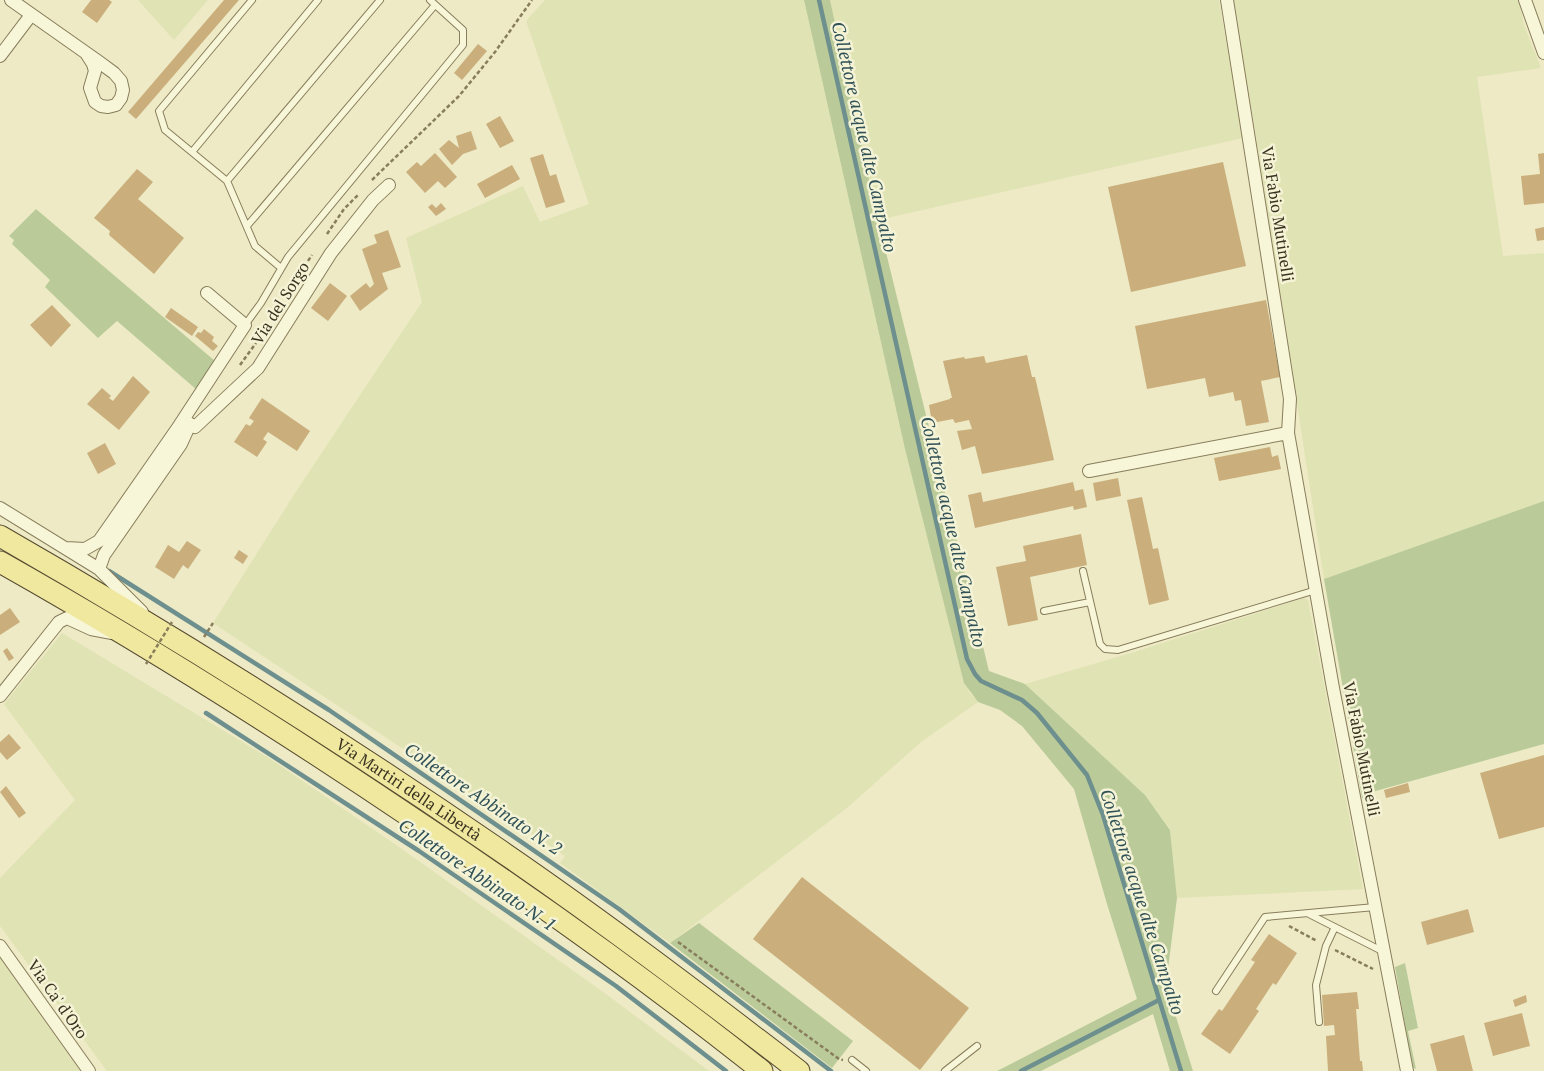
<svg xmlns="http://www.w3.org/2000/svg" width="1544" height="1071" viewBox="0 0 1544 1071" font-family="'PT Serif',serif">
	<rect width="100%" height="100%" fill="#edeac5"/>
	<path fill="#e0e3b3" d="M138 0H208L174 40Z
		M545 0H804L905 449 969 692 978 702 921 742 848 807 670 943 560 863 565 856 213 623 295 493 422 302 406 238 523 186 540 222 589 204 526 21Z
		M830 0H1219L1243 138 878 220Z
		M1233 0H1519L1524 25 1541 68 1477 77 1503 256 1544 253V501L1324 579 1256 137Z
		M1304 598 1308 600 1363 889 1177 898 1170 829 1145 795 1025 684 1131 653Z
		M62 633 269 758 399 847 606 994 709 1071H107L0 926V878L75 800 4 704Z
		M0 958 80 1071H0Z"/>
	<path fill="#bacb99" d="M804 0H830L878 220 989 671 1025 684 1145 795 1170 830 1177 898 1166 985 1193 1071H1170L1153 1014 1041 1071H997L1137 999 1107 904 1074 789 1022 726 1000 710 978 702 964 683 905 449Z
		M36 209 215 361 197 390 117 321 98 338 45 287 50 280 12 244 14 240 9 236Z
		M1544 501V744L1372 792 1374 803 1362 798 1324 579Z
		M699 923 853 1041 832 1068 670 943Z
		M1405 963 1418 1028 1408 1031 1416 1069 1412 1067 1395 967Z"/>
	<g fill="none" stroke-linecap="round" stroke-linejoin="round">
		<path stroke="#6d8f8e" stroke-width="4.5" d="M819 0 967 659 975 674 981 681 1022 700 1037 713 1087 775 1103 815 1181 1071
			M109 571 329 710 619 909 831 1071
			M206 713 419 851 616 986 726 1071
			M1021 1071 1159 1000"/>
	</g>
	<path fill="#caae7c" d="M91 0H109L112 2 97 23 82 12Z
		M224 0H239L136 119 128 112Z
		M478 44 487 51 462 80 454 73Z
		M500 116 514 141 500 148 486 124Z
		M471 131 477 149 463 154 452 165 439 149 449 140 459 148 456 136Z
		M435 153 457 177 445 188 438 181 425 193 406 172 417 162 421 166Z
		M1544 153V203L1524 205 1521 176 1540 174 1538 154Z
		M543 154 550 176 556 174 565 202 546 208 530 158Z
		M1223 162 1246 266 1131 292 1108 187Z
		M512 165 520 179 485 198 477 184Z
		M137 169 153 182 138 199 184 238 154 274 109 235 110 231 94 218Z
		M441 203 446 209 436 216 428 207 432 204 436 208Z
		M1544 227V240L1537 241 1535 229Z
		M388 230 401 267 382 273 388 289 360 311 350 296 366 283 370 288 374 284 362 249 377 243 374 235Z
		M330 283 347 296 328 321 311 308Z
		M1266 300 1280 377 1261 381 1269 422 1246 426 1241 400 1235 401 1233 392 1209 397 1205 378 1147 389 1135 326Z
		M52 305 71 325 51 347 30 325Z
		M171 308 198 327 192 336 165 317Z
		M204 329 214 337 212 341 218 346 213 351 195 336 198 332 201 333Z
		M1027 355 1032 377H1035L1054 460 982 474 975 446 962 450 957 431 972 429 969 420 955 423 953 419 932 423 929 405 950 399V398H952L943 361 964 357 965 359 984 356 986 363Z
		M133 376 150 392 119 430 87 404 102 388 111 396 109 398 113 401Z
		M262 398 310 431 297 451 268 432 263 439 267 442 257 457 234 442 246 424 250 426 254 421 249 418Z
		M105 443 116 464 98 474 87 453Z
		M1270 447 1272 457 1278 455 1281 469 1219 481 1214 458Z
		M1118 478 1121 496 1096 501 1093 483Z
		M1073 482 1075 491 1083 489 1087 507 1074 510 1073 506 975 528 968 495 981 492 983 502Z
		M1142 497 1153 549 1158 548 1169 600 1149 605 1127 500Z
		M1081 534 1087 565 1030 577 1038 620 1008 626 996 567 1026 561 1023 546Z
		M187 541 201 550 188 569 183 565 174 579 155 567 168 545 179 552Z
		M239 550 248 556 243 564 234 558Z
		M10 608 20 622 0 635V615Z
		M7 648 14 658 9 661 3 651Z
		M9 734 21 748 7 760 0 752V742Z
		M1544 755V827L1499 839 1480 773Z
		M1408 783 1410 792 1386 798 1384 790Z
		M6 786 26 813 19 818 0 792Z
		M802 877 969 1008 920 1070 753 939Z
		M1468 909 1474 932 1427 945 1421 922Z
		M1269 934 1297 953 1276 985 1273 983 1256 1009 1259 1011 1230 1054 1201 1034 1219 1009 1222 1011 1255 962 1251 960Z
		M1357 992 1359 1009H1356L1360 1061H1362L1363 1071H1328L1326 1036 1335 1035 1334 1025 1324 1026 1322 995Z
		M1526 995 1527 1002 1515 1007 1513 1000Z
		M1522 1013 1530 1046 1493 1056 1484 1023Z
		M1464 1035 1473 1071H1437L1430 1044Z"/>
	<g fill="none" stroke-linecap="round" stroke-linejoin="round">
		<g stroke="#887d5c" stroke-width="8">
			<path id="lane" d="M252 0 159 111 165 130 227 181 255 246 281 268
				M192 152 318 0
				M227 181 380 0
				M247 226 435 5
				M245 325 261 303 288 257 463 45V30L430 0
				M1083 571 1100 644 1105 649 1118 650 1316 590
				M1044 611 1090 602
				M1309 914 1384 952
				M1216 991 1265 917 1375 907
				M1319 1022 1316 985 1326 946 1335 927
				M852 1060 866 1071
				M945 1071 977 1046"/>
		</g>
		<g stroke="#887d5c" stroke-width="14">
			<path id="street" d="M11 0 99 62 114 73 121 81 123 90 121 98 116 105 108 107 101 106 95 102 90 88 95 71 93 64 86 53
				M1227 0 1290 399 1288 433 1333 688 1407 1071
				M1525 0 1544 53
				M0 56 31 15
				M190 424 195 427 258 368 331 253 373 200 389 185
				M1089 471 1288 433
				M0 508 99 569 142 612
				M66 548 85 549 99 541 177 429 245 325 207 293
				M99 569 104 555 181 444 190 424 184 419
				M0 696 59 622 67 618 91 629 112 633
				M0 946 89 1071"/>
		</g>
		<g stroke="#564a30" stroke-width="23">
			<g id="primary">
				<path id="s1" d="M0 536C169 633 335 737 495 847 599 918 699 994 799 1071"/>
				<path d="M0 562C142 642 280 729 415 820 534 899 650 982 762 1071"/>
			</g>
		</g>
		<path stroke="#887d5c" stroke-width="2.5" stroke-dasharray="4 2.5" stroke-linecap="butt" d="M372 180 459 96 495 52 532 0
			M327 234 344 209 358 195
			M297 277 312 255
			M240 365 256 343
			M204 637 213 623
			M1289 926 1317 941
			M678 942 839 1059 843 1060
			M1335 950 1373 969"/>
		<use href="#lane" stroke="#f8f6d8" stroke-width="6"/>
		<use href="#street" stroke="#f8f6d8" stroke-width="12"/>
		<use href="#primary" stroke="#efe89e" stroke-width="21"/>
		<path stroke="#887d5c" stroke-width="2.5" stroke-dasharray="4 2.5" stroke-linecap="butt" d="M146 664 172 622"/>
	</g>
	<g text-anchor="middle" stroke-width="5" stroke-linejoin="round" paint-order="stroke">
		<g font-size="16" fill="#38311f" stroke="#f5f3d5">
			<text transform="translate(1278 214) rotate(81)" y="6">Via Fabio Mutinelli</text>
			<text transform="translate(280 303) rotate(-58)" y="6">Via del Sorgo</text>
			<text transform="translate(1362 749) rotate(79)" y="6">Via Fabio Mutinelli</text>
			<text dy="6" stroke="none"><textPath href="#s1" startOffset="481">Via Martiri della Libertà</textPath></text>
			<text transform="translate(58 999) rotate(55)" y="6">Via Ca' d'Oro</text>
		</g>
		<g font-size="18" font-style="italic" fill="#2f5157" stroke="#f5f3d5">
			<text transform="translate(864 137) rotate(77)" y="6">Collettore acque alte Campalto</text>
			<text transform="translate(953 532) rotate(77)" y="6">Collettore acque alte Campalto</text>
			<text transform="translate(483 799) rotate(34)" y="6">Collettore Abbinato N. 2</text>
			<text transform="translate(477 875) rotate(34)" y="6">Collettore Abbinato N. 1</text>
			<text transform="translate(1142 902) rotate(72)" y="6">Collettore acque alte Campalto</text>
		</g>
	</g>
</svg>
